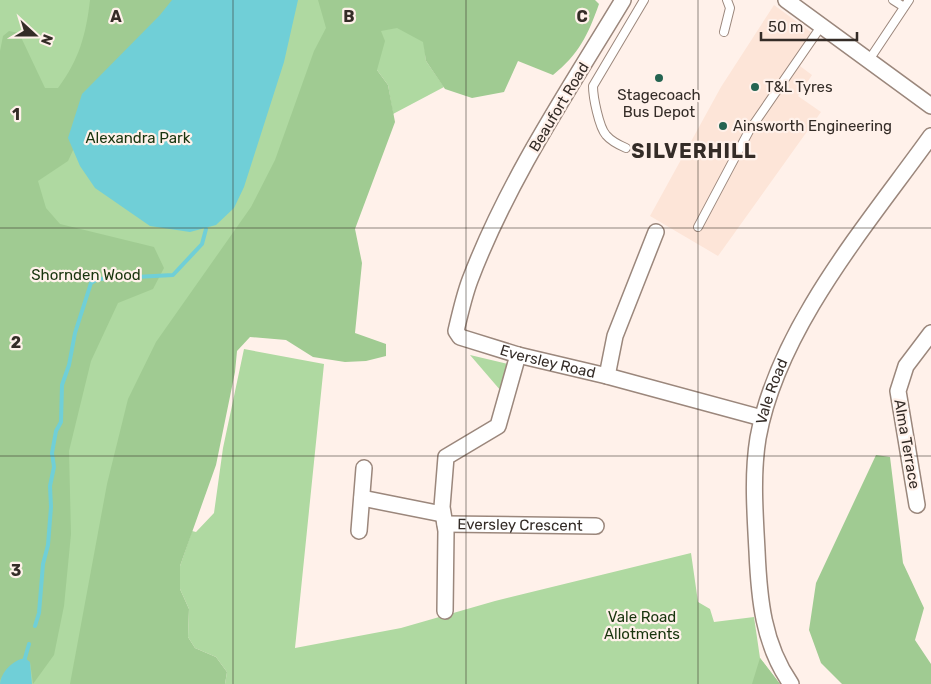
<svg xmlns="http://www.w3.org/2000/svg" width="931" height="684" viewBox="0 0 931 684" font-family="Rubik,sans-serif">
	<rect width="100%" height="100%" fill="#fff1ea"/>
	<path fill="#fde5d8" d="M774 5 819 38 800 66 812 75 798 96 821 112 718 256 650 216 721 87Z"/>
	<path fill="#afd9a1" d="M0 0H440L424 42 426 61 444 87 393 114 388 85 377 70 362 69 85 684H0Z
		M244 349 324 364 295 648 401 628 495 601 691 553 698 602 710 609 714 622 754 617 760 658 780 684H225L227 672 216 657 195 648 188 637 189 609 180 589V566L192 531 196 532 214 513 223 448Z
		M470 355 508 364 501 391Z"/>
	<path fill="#a0cb92" d="M90 0H184L81 133 68 161 38 181 46 208 60 224 154 247 164 268 153 289 118 303 91 361 69 451 71 534 64 606 54 655 33 684 30 662 2 677 0 681V51L3 36 9 31 19 33 45 88H58C79 60 86 35 90 0Z
		M318 0H595L599 4C588 35 579 54 553 75L518 61 504 92 472 98 445 89 426 61 423 42 397 28 381 31 385 41 377 70 388 85 395 122 355 229 362 263 355 333 386 344V356L366 361 345 362 313 357 286 340 250 337 237 351 235 372 216 465 180 566V589L189 609 188 637 195 648 216 657 227 672 225 684H70L107 484 128 399 156 342 251 207 275 160 314 51 326 28Z
		M876 455 890 457 903 563 924 608 915 640 931 664V684H842L821 663 809 630 816 583Z
		M760 658 780 684H752Z"/>
	<path fill="#70cfd7" d="M172 0H298L284 62 244 187 234 208 216 225 190 232 150 226 95 188 80 166 68 138 82 94 160 15Z
		M25 658 30 662 32 684H0C1 672 13 660 25 658Z"/>
	<g fill="none" stroke-linecap="round" stroke-linejoin="round">
		<path stroke="#70cfd7" stroke-width="4" d="M35 626 39 613 43 564 48 545 51 507 50 486 54 467 52 453 56 431 61 422 62 385 69 365 75 333 91 283 98 279 173 275 202 244 206 229
			M25 658 29 644"/>
		<g stroke="#9b877c" stroke-width="10">
			<path id="service" d="M893 0 904 7
				M724 32 730 8 727 0
				M869 60 909 0
				M626 148C619 145 611 141 606 135 599 127 593 97 593 86L644 0
				M698 227 749 131 822 25"/>
		</g>
		<g stroke="#9b877c" stroke-width="18">
			<g id="minor">
				<path id="s1" d="M623 0C568 91 508 180 470 280 464 296 460 314 456 331L460 337 518 355 607 376 762 418"/>
				<path d="M786 0 931 106"/>
				<path d="M607 376 615 336 656 232"/>
				<path d="M362 498 442 514"/>
				<path d="M917 505 898 391 906 366 931 333"/>
				<path id="s2" d="M445 524 596 526"/>
				<path d="M359 531 364 468"/>
				<path d="M445 611 446 531 442 507 446 457 498 426 518 355"/>
				<path id="s3" d="M791 684C763 644 759 598 757 551 755 513 752 475 758 438 778 328 867 225 931 136"/>
			</g>
		</g>
		<use href="#service" stroke="#fff" stroke-width="8"/>
		<use href="#minor" stroke="#fff" stroke-width="15"/>
	</g>
	<path fill="none" stroke="#342c27" stroke-width="1" stroke-opacity="0.55" d="M233 0V684M466 0V684M698 0V684M0 228H931M0 456H931"/>
	<g fill="#246451" stroke="#fff1ea" stroke-width="2">
		<circle cx="659" cy="78" r="5"/>
		<circle cx="755" cy="87" r="5"/>
		<circle cx="723" cy="126" r="5"/>
	</g>
	<g text-anchor="middle" stroke-width="4.5" stroke-linejoin="round" paint-order="stroke">
		<g font-size="15" fill="#342c27" stroke="#fff1ea" text-anchor="start">
			<text x="765" y="92">T&amp;L Tyres</text>
			<text x="659" y="100" text-anchor="middle">Stagecoach<tspan x="659" dy="17">Bus Depot</tspan></text>
			<text x="733" y="131">Ainsworth Engineering</text>
		</g>
		<g font-size="15" fill="#342c27" stroke="#fff1ea">
			<text transform="translate(559 107) rotate(-59)" y="5">Beaufort Road</text>
			<text dy="5" stroke="none"><textPath href="#s1" startOffset="471">Eversley Road</textPath></text>
			<text dy="5" stroke="none"><textPath href="#s3" startOffset="301">Vale Road</textPath></text>
			<text transform="translate(907 444) rotate(80)" y="5">Alma Terrace</text>
			<text dy="5" stroke="none"><textPath href="#s2" startOffset="75">Eversley Crescent</textPath></text>
		</g>
		<g font-size="15" fill="#18340d" stroke="#fff1ea">
			<text x="138" y="143">Alexandra Park</text>
			<text x="86" y="280">Shornden Wood</text>
			<text x="642" y="622">Vale Road<tspan x="642" dy="17">Allotments</tspan></text>
		</g>
		<g font-size="20" font-weight="bold" letter-spacing="1" fill="#342c27" stroke="#fff1ea">
			<text x="694" y="158">SILVERHILL</text>
		</g>
	</g>
	<g font-size="16" text-anchor="middle" font-weight="bold" fill="#342c27" stroke="#fff1ea" stroke-width="4.5" stroke-linejoin="round" paint-order="stroke">
		<text x="116" y="22">A</text>
		<text x="349" y="22">B</text>
		<text x="582" y="22">C</text>
		<text x="16" y="120">1</text>
		<text x="16" y="348">2</text>
		<text x="16" y="576">3</text>
	</g>
	<g transform="translate(35 35) rotate(111)" stroke="#fff1ea" stroke-width="4" paint-order="stroke">
	<path d="M0-4L9 19L0 12L-9 19Z" fill="#342c27"/>
	<text y="-8" font-size="14" font-weight="bold" text-anchor="middle" fill="#342c27">N</text>
	</g>
	<path d="M761 32v8h96v-8" fill="none" stroke="#342c27" stroke-width="2.5"/>
	<text x="768" y="32" font-size="15" fill="#342c27" stroke="#fff1ea" stroke-width="4" paint-order="stroke">50 m</text>
</svg>
